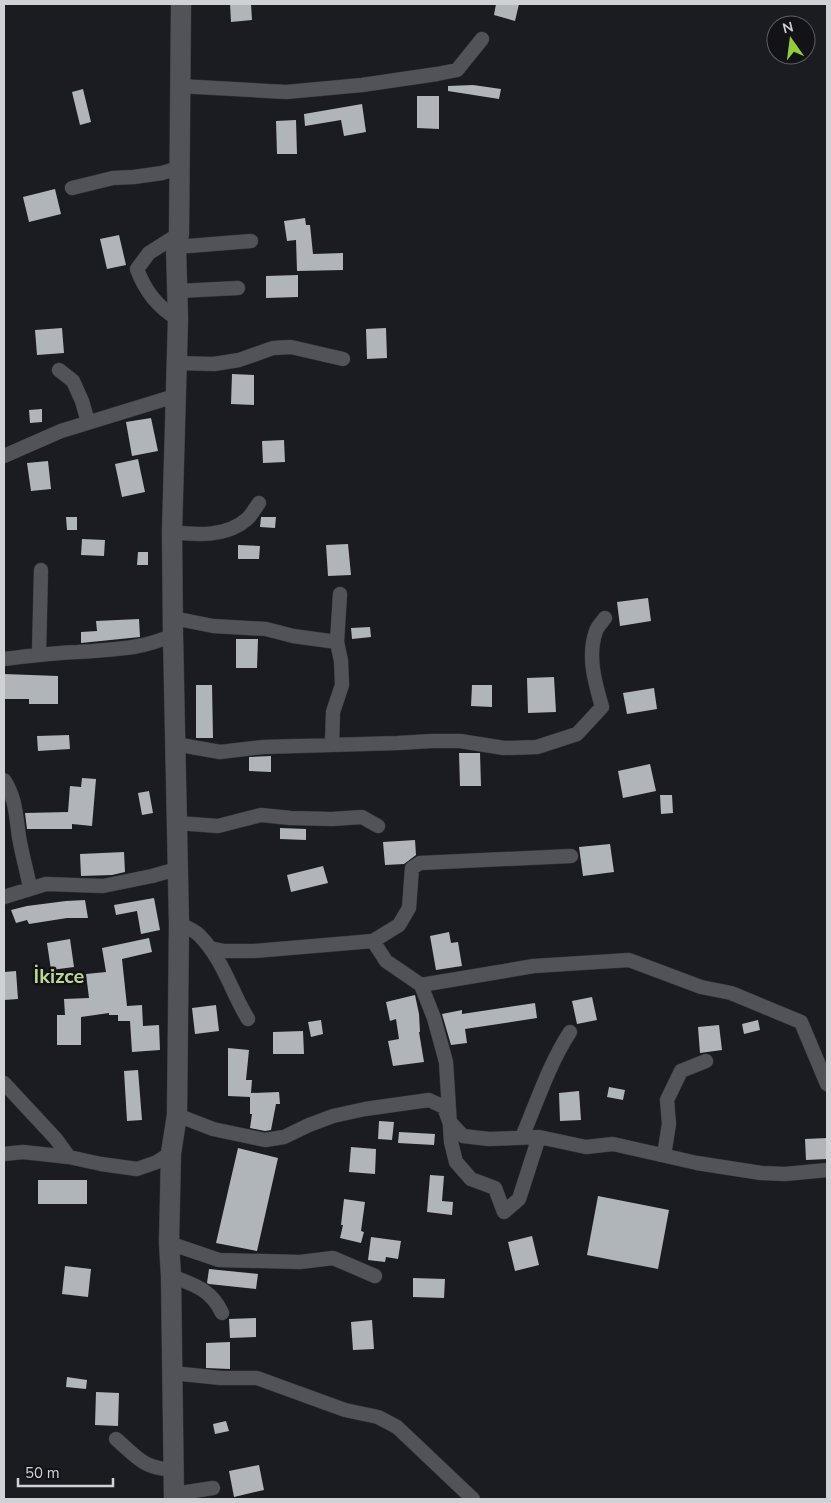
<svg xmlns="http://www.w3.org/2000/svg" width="831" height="1503" viewBox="0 0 831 1503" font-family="'Nunito Sans',sans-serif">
	<rect width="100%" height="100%" fill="#1b1c21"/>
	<path fill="#b0b5ba" d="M230 4H251L252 20 231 22Z
		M496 4H519L515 21 494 15Z
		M473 85 501 89 499 99 448 91V86Z
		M83 89 91 122 80 125 72 92Z
		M417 96H439V129L417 128Z
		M362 104 366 132 344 136 341 120 305 126 304 114Z
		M296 120 297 154H277L276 121Z
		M55 189 61 214 29 222 23 197Z
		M305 218 306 225H310L313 254 343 253V270L297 271 296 240 287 241 284 221Z
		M119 235 126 265 107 269 100 239Z
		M298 275V297L266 298V276Z
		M62 328 64 353 37 355 35 330Z
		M386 328 387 358 367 359 366 329Z
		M232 374 254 375V405L231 404Z
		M42 409V422L30 423 29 410Z
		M151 418 158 451 132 456 126 422Z
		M284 440 285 462 263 463 262 441Z
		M138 459 145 492 122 497 115 464Z
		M48 461 51 489 31 491 27 463Z
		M66 517H77V530H67Z
		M261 517H276L275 528 260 527Z
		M82 539 105 540 104 556 81 555Z
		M348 544 351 575 328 576 326 545Z
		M238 545 260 546 259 559H238Z
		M138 552H148V565H137Z
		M648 598 651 621 620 626 617 602Z
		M139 619 140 637 81 643V632L97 631 96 621Z
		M370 627 371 637 352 639 351 628Z
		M236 639H258L257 668H236Z
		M4 674 58 676V704H29V699H4Z
		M554 677 556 712 528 713 527 678Z
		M196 685H212L213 738H196Z
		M472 685H492V707L471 706Z
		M654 688 657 709 627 714 623 693Z
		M69 735 70 749 38 751 37 736Z
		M459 753H480L481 786H460Z
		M271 756V772L249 771V757Z
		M650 764 656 791 623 798 618 771Z
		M82 778 96 779 92 826 72 824V829H27L25 813 68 812 70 786 81 787Z
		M149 791 153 813 142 815 138 793Z
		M660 795H672L673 813 661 814Z
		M280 828 306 829V840L280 839Z
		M415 840 416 855 404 864 385 865 383 842Z
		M610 844 614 872 583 876 579 847Z
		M124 852 125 872 112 875 81 876 80 854Z
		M323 866 328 883 291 892 287 875Z
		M154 898 160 930 141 934 137 911 116 915 114 905Z
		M85 900 88 918H67L29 924 27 920 16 923 11 910 27 906 66 901Z
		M449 932 451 943 458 942 462 966 436 970 430 936Z
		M149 938 152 952 122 959 127 1006 142 1005 143 1026 159 1025 160 1050 132 1052 130 1021H118V1015H109V1013L81 1017V1045H57V1015H65L64 999 89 998 86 974 106 972 102 948Z
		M70 939 74 967 51 970 47 943Z
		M16 971 18 999 4 1000V972Z
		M415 995 419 1014 420 1032H419L424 1062 393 1066 388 1041 399 1039 396 1019 390 1021 386 1002Z
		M592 997 597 1020 577 1024 572 1001Z
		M535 1003 537 1018 465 1029 467 1043 451 1045 442 1014 462 1010V1014Z
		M216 1005 219 1031 195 1034 192 1008Z
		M321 1020 323 1034 311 1037 308 1022Z
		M758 1020 760 1030 744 1034 742 1024Z
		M719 1025 722 1050 700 1053 698 1027Z
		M303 1031 304 1054H273V1032Z
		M228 1048 249 1050 246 1080H252L251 1093 279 1092 280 1104H276L271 1130 265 1131 250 1128 252 1114H250V1097L228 1096Z
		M138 1070 142 1120 127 1121 124 1071Z
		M609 1087 625 1090 623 1100 607 1097Z
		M579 1091 581 1120 560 1121 559 1093Z
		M379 1121 394 1122 392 1140 378 1139Z
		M399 1132 435 1134 434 1145 398 1143Z
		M827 1138V1159L806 1160 805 1139Z
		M351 1147 376 1149 375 1174 349 1172Z
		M238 1148 278 1158 257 1251 216 1243Z
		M430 1175 444 1176 442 1201 453 1202 452 1215 427 1212Z
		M38 1180H87V1204H38Z
		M598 1196 669 1210 658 1269 587 1255Z
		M344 1199 365 1202 361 1231 364 1232 361 1243 340 1238 343 1225H341Z
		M532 1236 539 1265 515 1271 508 1242Z
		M371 1237 401 1241 398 1259 386 1257 385 1262 368 1260Z
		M65 1266 91 1269 88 1297 62 1294Z
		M209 1269 258 1274 256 1289 209 1284 207 1283Z
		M413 1278 445 1279 444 1298 413 1297Z
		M256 1318V1337L230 1338 229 1319Z
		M372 1320 374 1349 353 1350 351 1322Z
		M230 1342V1369L206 1368V1343Z
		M67 1377 87 1380 86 1389 66 1387Z
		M96 1392 119 1393 118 1426 95 1425Z
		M226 1421 229 1431 215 1434 213 1424Z
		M259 1465 264 1490 234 1497 229 1471Z"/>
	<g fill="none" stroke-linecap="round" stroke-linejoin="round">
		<g stroke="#36373a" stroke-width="15">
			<path id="minor" d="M179 86 286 92 362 85 437 74 457 70 482 39
				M72 188 113 178 134 177 162 173 179 168
				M176 247 251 241
				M178 291 238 288
				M178 319C157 307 145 291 137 269L149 253 179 234
				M177 363 214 364 239 360 273 348 291 347 343 359
				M59 370 73 381 82 401 88 422
				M4 456 61 431 175 396
				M172 532C197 535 227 537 247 519 252 515 255 508 259 503
				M173 618 213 626 266 629 293 636 337 642
				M39 654 41 570
				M4 659C28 656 53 653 78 652 113 649 140 650 173 635
				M175 744 220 752 263 747 398 743 432 741H460L504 748 537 747 577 734 602 707C595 683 587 656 596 631 597 627 602 622 605 618
				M332 745 333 712 342 685 341 661 337 642 340 594
				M4 780C16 798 16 817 19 837 22 855 27 871 30 888
				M177 823 218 826 261 815 291 818 332 819 362 817 378 826
				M4 897 46 884 103 886 152 876 177 869
				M179 924C186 927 194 930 199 935 223 959 231 991 248 1019
				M373 941 386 961 421 985 434 1018 446 1062 451 1142 456 1162 471 1179 495 1188 504 1212 519 1199 539 1137
				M210 948 224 951H254L373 941 399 925 409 908 412 868 420 863 571 856
				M421 985 534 966 629 960 701 987 731 993 801 1022 827 1084
				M4 1083 56 1139 69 1157
				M177 1115 213 1129 265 1140 284 1137 309 1125 333 1116 365 1109 429 1100 444 1107 449 1121 463 1136 489 1139 539 1137 586 1147 613 1144 697 1163 761 1173 785 1174 827 1170
				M522 1137C537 1102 549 1064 570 1032
				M4 1154 23 1152 69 1157 101 1164 137 1169 157 1162 171 1153
				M664 1155 669 1124 667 1100 681 1071 706 1061
				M169 1243 219 1260 300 1262 333 1258 375 1276
				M171 1276C194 1285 211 1289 222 1313
				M172 1373 221 1378H257L345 1410 378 1417 397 1427 473 1499
				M116 1439C138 1458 143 1468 173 1470
				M174 1494 213 1488"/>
		</g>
		<g stroke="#36373a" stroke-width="21">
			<path id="secondary" d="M174 1499 171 1276 169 1243 171 1153 177 1115 179 924 173 635 172 532 178 319 176 247 179 234 181 4"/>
		</g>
		<use href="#minor" stroke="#525359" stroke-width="14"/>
		<use href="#secondary" stroke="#525359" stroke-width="20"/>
	</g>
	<g text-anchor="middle" stroke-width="5" stroke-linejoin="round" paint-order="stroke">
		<g font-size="20" font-weight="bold" fill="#bada93" stroke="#121217">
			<text x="59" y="983">İkizce</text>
		</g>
	</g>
	<rect width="831" height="1503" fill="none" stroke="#d0d1d4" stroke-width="10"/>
	<g transform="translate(791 40) rotate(346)"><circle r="24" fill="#121217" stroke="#5e5e63"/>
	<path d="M0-4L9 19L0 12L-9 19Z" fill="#95cc3b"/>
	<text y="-8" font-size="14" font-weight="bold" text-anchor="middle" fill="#d0d1d4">N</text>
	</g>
	<path d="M18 1478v8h95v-8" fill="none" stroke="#d0d1d4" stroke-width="2.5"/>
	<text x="25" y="1478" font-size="15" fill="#d0d1d4" stroke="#121217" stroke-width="4" paint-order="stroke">50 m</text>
</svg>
